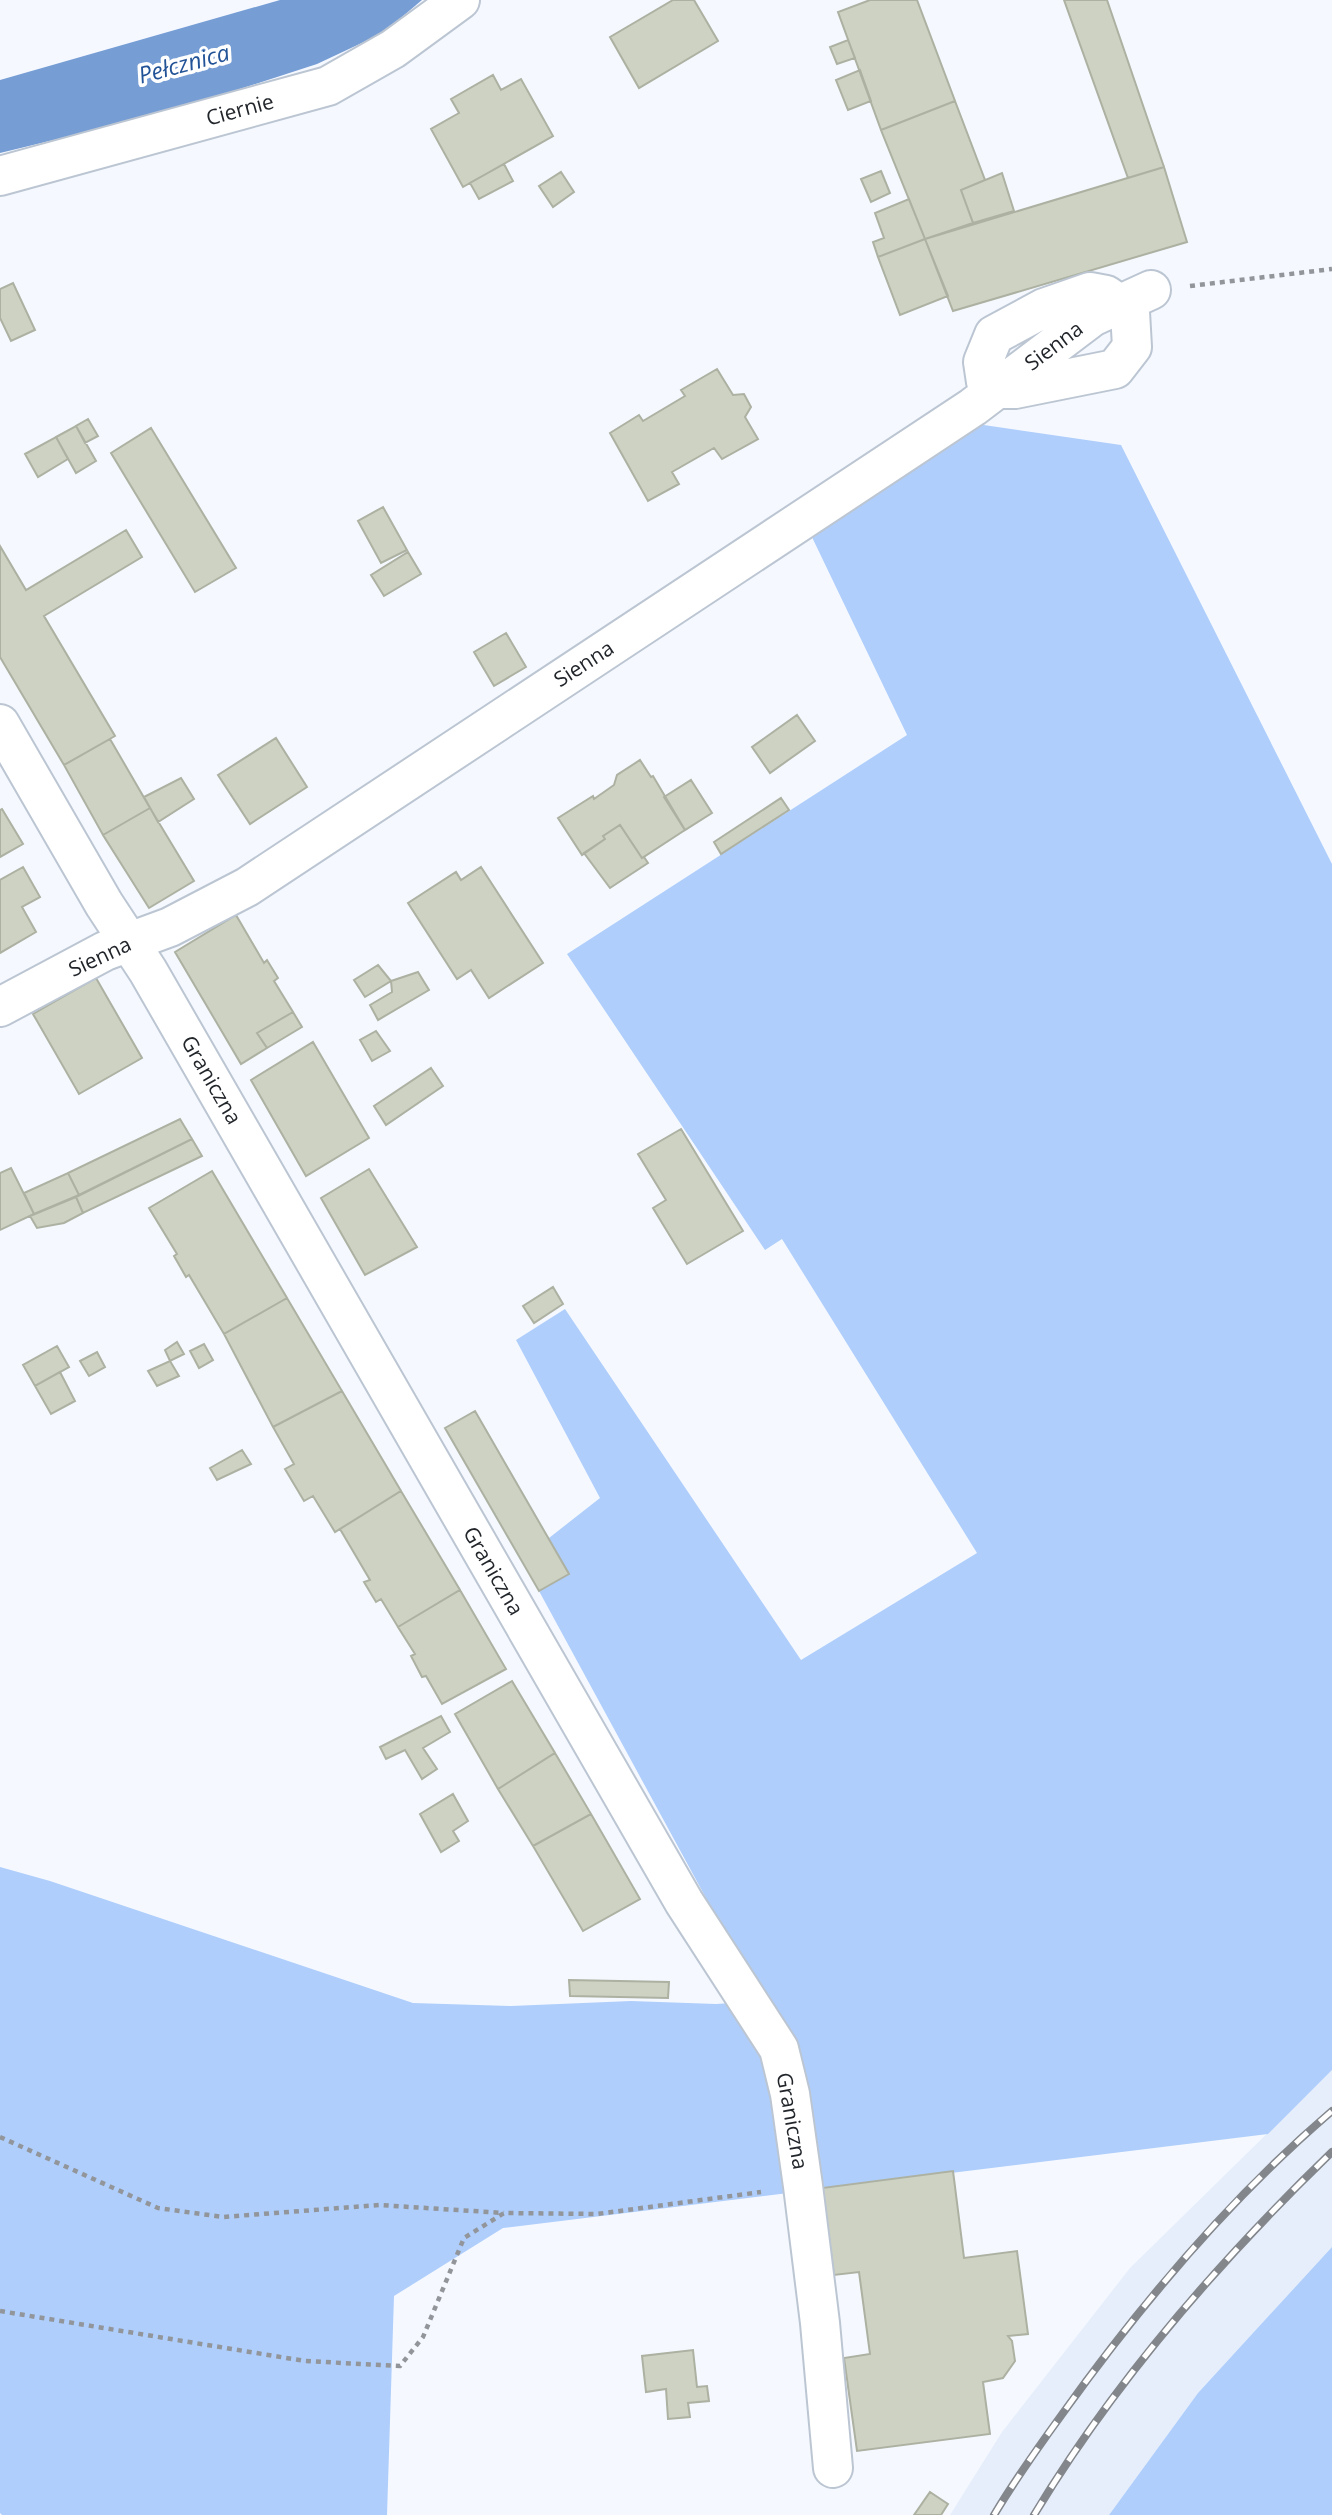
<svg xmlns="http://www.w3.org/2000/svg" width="1332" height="2515" viewBox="0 0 1332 2515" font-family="'Open Sans',sans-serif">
	<rect width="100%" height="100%" fill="#f5f9ff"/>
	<path fill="#e6eefb" d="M1332 2070V2247L1198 2393 1109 2515H950L1002 2432 1130 2268Z"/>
	<path fill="#afcefb" d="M970 423 1121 445 1332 864V2070L1268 2134 503 2228 394 2296 387 2515H2L0 2513V1867L50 1881 413 2003 511 2006 631 2001 716 2004 762 2001 539 1591 569 1574 549 1538 600 1498 516 1340 565 1309 801 1660 977 1553 782 1239 765 1250 567 954 907 735 810 533Z
		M1332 2247V2515H1109L1198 2393Z"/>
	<path fill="#769dd4" d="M280 0H422L383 33 317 64 169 112 0 153V80Z"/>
	<path fill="#cdd2c2" stroke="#acb1a2" stroke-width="2" d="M673 0H694L718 41 639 88 610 37Z
		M870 0H917L955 101 881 130 838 12Z
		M1064 0H1107L1164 167 1128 178Z
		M848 40 855 58 837 64 830 47Z
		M860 70 871 101 848 110 836 80Z
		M493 75 501 90 521 79 553 136 463 187 431 129 459 113 451 99Z
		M955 101 985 180 961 190 973 223 925 239 881 130Z
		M504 164 513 181 479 199 470 183Z
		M1164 167 1187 242 953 311 925 239Z
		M881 171 890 193 871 202 861 179Z
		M561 172 574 192 553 207 539 186Z
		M1002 173 1014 211 973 223 961 190Z
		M909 199 925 239 878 257 873 242 884 238 875 213Z
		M925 239 948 296 900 315 878 257Z
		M13 283 35 330 11 341 0 318V289Z
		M717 369 733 395 744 394 751 407 745 417 758 439 722 459 714 448 672 472 679 484 648 501 610 433 639 415 643 421 685 396 681 390Z
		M88 419 98 436 85 443 76 426Z
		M76 426 96 461 76 473 56 437Z
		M151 428 236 568 195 592 111 453Z
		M56 437 68 459 38 477 25 454Z
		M383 507 407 550 381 563 358 521Z
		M126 530 142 557 44 616 115 736 64 765 0 657V546L26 590Z
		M408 552 421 574 384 596 371 575Z
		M506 633 526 667 494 686 474 652Z
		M797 715 815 741 770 773 752 747Z
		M276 738 307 787 250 824 218 775Z
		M110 739 150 808 103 835 64 765Z
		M640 760 651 777 653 776 685 830 642 858 620 825 603 836 605 839 582 855 558 818 593 796 594 799 614 785 617 775Z
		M181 778 194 799 158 822 144 797Z
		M691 780 712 813 685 830 664 797Z
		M781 798 789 810 721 854 714 842Z
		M150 808 194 881 149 908 103 835Z
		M2 809 23 844 0 857V810Z
		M620 825 642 858 644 857 648 863 610 888 584 853 605 839 603 836Z
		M23 867 40 897 22 907 36 932 0 953V880Z
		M481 867 543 963 489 998 471 970 457 979 408 903 456 872 461 880Z
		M236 915 264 963 267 960 278 978 274 981 293 1012 257 1033 267 1048 241 1064 175 952Z
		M378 965 391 981 365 997 354 980Z
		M418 972 429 990 378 1020 370 1005 392 992 391 981Z
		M96 978 142 1058 79 1094 33 1014Z
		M293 1012 302 1027 267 1048 257 1033Z
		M376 1031 390 1051 372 1061 360 1040Z
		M313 1042 369 1138 306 1176 251 1080Z
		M431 1068 443 1086 386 1125 374 1106Z
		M180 1119 192 1139 79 1195 68 1173Z
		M681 1129 743 1231 687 1264 653 1208 666 1200 638 1154Z
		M192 1139 202 1156 83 1213 76 1197Z
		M11 1168 34 1214 0 1230V1173Z
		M369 1169 417 1247 365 1275 321 1198Z
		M212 1171 287 1298 224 1334 189 1275 186 1277 174 1256 177 1254 149 1208Z
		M68 1173 79 1195 34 1214 24 1193Z
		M76 1197 83 1213 64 1223 37 1228 30 1216Z
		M553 1287 563 1304 534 1323 523 1306Z
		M287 1298 342 1391 273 1427 224 1334Z
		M177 1342 184 1354 170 1361 165 1350Z
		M204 1344 213 1360 199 1368 190 1351Z
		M57 1346 69 1367 35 1386 23 1365Z
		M97 1352 105 1367 89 1376 80 1361Z
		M170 1361 179 1376 157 1386 148 1371Z
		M60 1372 75 1401 51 1414 35 1386Z
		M342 1391 401 1491 335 1532 313 1496 304 1501 285 1469 294 1464 273 1427Z
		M475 1411 569 1574 539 1591 445 1428Z
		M242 1450 251 1464 217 1480 210 1468Z
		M401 1491 460 1590 398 1627 381 1599 376 1602 364 1582 370 1580 340 1529Z
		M460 1590 506 1669 442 1704 426 1676 422 1677 411 1656 415 1654 398 1627Z
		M512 1681 555 1753 498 1789 455 1714Z
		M441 1716 450 1732 423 1748 437 1769 422 1779 405 1750 386 1759 380 1747Z
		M555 1753 591 1814 533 1846 498 1789Z
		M453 1794 468 1821 453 1831 459 1841 441 1852 420 1814Z
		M591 1814 640 1899 583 1931 533 1846Z
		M569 1980 669 1982 668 1998 570 1996Z
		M953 2171 964 2258 1017 2251 1028 2334 1008 2336 1012 2341 1015 2361 1003 2378 983 2382 990 2434 857 2451 844 2358 870 2354 859 2272 834 2275 822 2188Z
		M693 2350 697 2387 707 2386 709 2401 688 2403 690 2417 668 2419 666 2389 646 2392 642 2356Z
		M930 2492 948 2504 941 2515H914Z"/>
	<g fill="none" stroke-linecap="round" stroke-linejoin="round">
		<g stroke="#bcc6d3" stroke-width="42">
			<path id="minor" d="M0 176 328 86 393 49 460 0
				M1090 292 1106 295 1130 312 1132 347 1115 369 1015 389H998L986 382 983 362 994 335 1044 308Z
				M0 724 104 904 148 971 684 1902 779 2049 790 2094 803 2186 820 2323 833 2468
				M0 1007 105 951 170 927 247 887 973 407 1092 317 1151 290"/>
		</g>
		<path stroke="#92969b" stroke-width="4.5" stroke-dasharray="5 5" stroke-linecap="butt" d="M1190 286 1332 269
			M0 2137 158 2208 223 2217 379 2205 504 2213
			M0 2311 305 2361 400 2366 423 2337 464 2238 504 2213 597 2214 761 2192"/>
		<use href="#minor" stroke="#fff" stroke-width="38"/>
		<g stroke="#83878c" stroke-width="8">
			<path id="rail" d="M994 2515C1015 2480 1039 2446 1063 2413 1141 2304 1230 2198 1332 2111
				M1034 2515C1115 2381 1220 2260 1332 2152"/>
		</g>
		<use href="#rail" stroke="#fff" stroke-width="5" stroke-dasharray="16" stroke-linecap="butt"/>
	</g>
	<g text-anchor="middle" stroke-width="7" stroke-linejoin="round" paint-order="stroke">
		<g font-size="21" fill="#22262b" stroke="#fff">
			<text transform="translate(240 110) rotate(-15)" y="7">Ciernie</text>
			<text transform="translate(1054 346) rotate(-37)" y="7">Sienna</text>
			<text transform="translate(584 664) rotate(-33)" y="7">Sienna</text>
			<text transform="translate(100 957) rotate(-25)" y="7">Sienna</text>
			<text transform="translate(211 1080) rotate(60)" y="7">Graniczna</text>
			<text transform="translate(493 1571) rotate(60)" y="7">Graniczna</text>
			<text transform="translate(792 2121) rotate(80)" y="7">Graniczna</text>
		</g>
		<g font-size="23" font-style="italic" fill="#235397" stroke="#fff">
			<text transform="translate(184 64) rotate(-15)" y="8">Pełcznica</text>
		</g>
	</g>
</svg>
